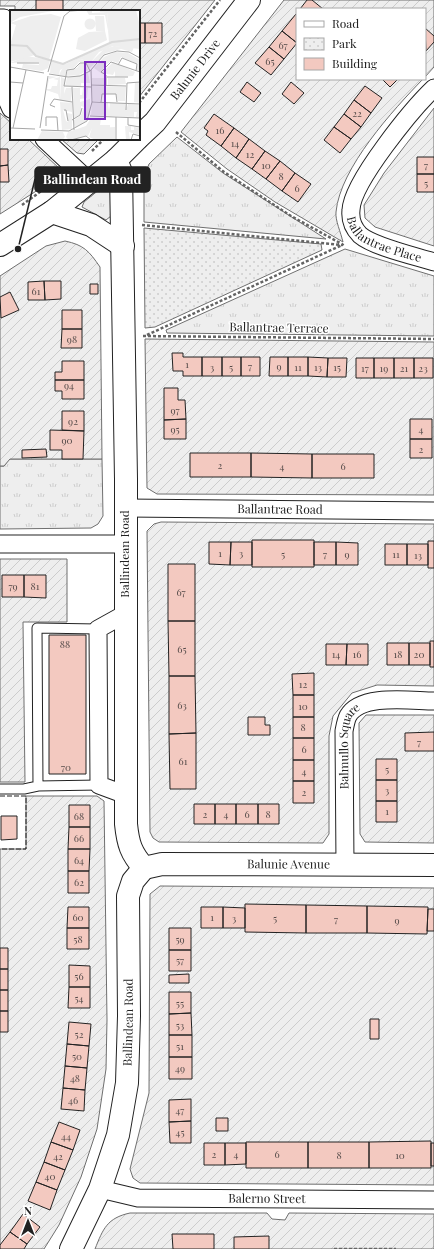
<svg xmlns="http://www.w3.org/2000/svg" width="434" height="1249" viewBox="0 0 434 1249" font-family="'Playfair Display',serif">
	<defs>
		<pattern id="grass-tufts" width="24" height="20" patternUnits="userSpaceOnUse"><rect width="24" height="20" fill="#eee"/><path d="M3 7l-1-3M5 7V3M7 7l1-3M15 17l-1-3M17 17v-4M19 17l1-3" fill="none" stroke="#ccc"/></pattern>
		<pattern id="park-dots" width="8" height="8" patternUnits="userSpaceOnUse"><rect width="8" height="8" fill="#eee"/><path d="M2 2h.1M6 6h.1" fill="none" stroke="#ccc" stroke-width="1.8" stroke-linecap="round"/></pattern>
		<pattern id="garden-furrows" width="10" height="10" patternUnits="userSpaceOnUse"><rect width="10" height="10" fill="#eee"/><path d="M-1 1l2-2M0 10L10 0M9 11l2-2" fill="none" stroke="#ccc"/></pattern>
	</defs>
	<rect width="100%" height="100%" fill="#fff"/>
	<path fill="url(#grass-tufts)" stroke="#6f6f6f" d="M177 137 223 173 326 239 144 222V177L149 164Z
		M105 185 111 188V216L106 220 82 207 84 202Z
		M345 249 434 276V336L167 333 166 330Z
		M9 459H102L103 516 98 524 91 528 0 529V466H4Z"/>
	<path fill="url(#park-dots)" stroke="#6f6f6f" d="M144 228 321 244 322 250 155 327 145 328Z"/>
	<path fill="url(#garden-furrows)" stroke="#6f6f6f" d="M0 0H215L139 97V11H15V6H0Z
		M284 0H434V67L425 77V9H297V79H423C393 110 340 168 336 212 335 220 341 233 343 242L275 202 227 169 181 132Z
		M434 108V246L375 227 365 218 364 205 384 173Z
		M0 113 11 123V139H28L61 170 60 176 0 214Z
		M61 139H99L84 154 77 153Z
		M65 241C84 245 89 251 100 267L102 459H10L4 466H0V276L46 246Z
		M145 339 434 342V495L157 494 147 488Z
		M161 522 434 524V686L377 685 352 693 333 716 329 736V834L323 843 159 842 153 838 150 832 147 531 154 524Z
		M0 559H67V622H23L25 782H0Z
		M366 715H434V843L365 842 360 834 359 723Z
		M26 796H97L104 801 107 1020 106 1069 97 1129 81 1177 59 1225 44 1249H0V849H26Z
		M160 886 434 888V1185L140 1183 133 1178 130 1169 149 1093 150 894Z
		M130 1213H267L272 1219 285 1220 289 1213 434 1214V1249H95C103 1229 107 1218 130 1213Z"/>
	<path fill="#f3c9c0" stroke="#222" d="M36 0H63V11H36Z
		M307 0H312L323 9H300Z
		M296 14 297 15V43L282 31Z
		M139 23H145V43H139Z
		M145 23H162V43H145Z
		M425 28 434 36V42L426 51Z
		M282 31 297 43 284 59 269 47Z
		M269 47 284 59 271 75 255 63Z
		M382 79H398L390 87Z
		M247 82 261 93 254 102 240 92Z
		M291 82 304 93 294 104 282 94Z
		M365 86 382 98 371 113 354 100Z
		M354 100 371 113 361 127 344 114Z
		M214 114 234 128 221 146 206 135 208 131 204 128Z
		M344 114 361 127 351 139 334 127Z
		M334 127 351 139 340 153 324 140Z
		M234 128 249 139 236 158 221 146Z
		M249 139 265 151 252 169 236 158Z
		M0 149H8V165L0 166Z
		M265 151 280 161 266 179 252 169Z
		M417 157H434V174H417Z
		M280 161 295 173 282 191 266 179Z
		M8 165 9 182H0V166Z
		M295 173 311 184 298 202 282 191Z
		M417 174H434V192H417Z
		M44 281 45 300H28V282Z
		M44 281H61V299L45 300Z
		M90 284H98V294H90Z
		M10 292 19 310 1 318 0 297Z
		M62 310H82V329H62Z
		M62 329H82V348H61Z
		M172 353H183V357H202V376H183V371H173Z
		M202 357H222V376H202Z
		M222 357H241V376H222Z
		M241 357H260V376H241Z
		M270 357H288V376H269Z
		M288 357H308V376H288Z
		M308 357 328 358 327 377 308 376Z
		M328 358H347L346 377H327Z
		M356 358H374V378H356Z
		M374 358H394V378H374Z
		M394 358H414V378H394Z
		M414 358H433V378H414Z
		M62 361H84V380H55V372H62Z
		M55 380H84V399H62V391H55Z
		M164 388H178V400H185L186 419 164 420Z
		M62 411H84V431L62 430Z
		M186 419V439H164V420Z
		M410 419H432V439H410Z
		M50 430 84 431 83 459H62V450H50Z
		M410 439H432V458H410Z
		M46 449 47 457 22 458V450Z
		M190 453H251V477H190Z
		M251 453 312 454V478L251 477Z
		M312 454H374V478H312Z
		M252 540H314V567H252Z
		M428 541H434V568H428Z
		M209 542H231L230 565 209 564Z
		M231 542H252V565H230Z
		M314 542H336V565H314Z
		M336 542 358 543V565H336Z
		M385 544H407V565H385Z
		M407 544H428V565H407Z
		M168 564H195V621H168Z
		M2 575H24V597H2Z
		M24 575H46V598L24 597Z
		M168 621H195V676H169Z
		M49 635H86V774H49Z
		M430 641H434V667H430Z
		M387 643H409V665H387Z
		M409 643H430V665H409Z
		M326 644H347L346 665H326Z
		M347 644H368V665H346Z
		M314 673V695H293L292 674Z
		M169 676H195L196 733 169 734Z
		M293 695H314V717H293Z
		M248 717H265V725H270V735H248Z
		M293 717H314V738H293Z
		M434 732V751H405V733Z
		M196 733V789H170L169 734Z
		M293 738H314V760H293Z
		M376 759H397V780H376Z
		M293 760H314V781H293Z
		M376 780H397V801H376Z
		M293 781H314V803H293Z
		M376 801H397V822H376Z
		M194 804H215V824H194Z
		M215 804H236V824H215Z
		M236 804H258V824H236Z
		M258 804H279V824H258Z
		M69 805H90V827H69Z
		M1 816H17V839L1 840Z
		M69 827H90V849H68Z
		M68 849H90L89 871H68Z
		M68 871H89V893H68Z
		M245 904 306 905V933L245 932Z
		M306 905 367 906V933H306Z
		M367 906 428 907 427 934 367 933Z
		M68 907H89V928H67Z
		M201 907H223V928H201Z
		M223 907 245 908V928H223Z
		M428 909H434V931H427Z
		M67 928H89V949H67Z
		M169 928H191V950H169Z
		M0 948H8V969H0Z
		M169 950H191V971H169Z
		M69 965 90 966V987H69Z
		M0 969H8V990H0Z
		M189 974V983H169V975Z
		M69 987H90V1008H68Z
		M0 990H8V1011H0Z
		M169 992H191V1013L169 1014Z
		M0 1011H8V1032H0Z
		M191 1013 192 1035H169V1014Z
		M370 1019H379V1039H370Z
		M69 1022 91 1024 89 1046 67 1044Z
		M169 1035H192V1057H169Z
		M67 1044 89 1046 87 1068 65 1066Z
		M169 1057H192V1079H169Z
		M65 1066 87 1068 85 1090 63 1088Z
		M63 1088 85 1090 84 1111 61 1109Z
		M191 1099V1121L169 1122V1100Z
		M216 1118H228V1131H216Z
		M191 1121V1143H170L169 1122Z
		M59 1122 80 1130 73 1150 51 1142Z
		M431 1141V1168H369V1142Z
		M51 1142 73 1150 65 1170 44 1162Z
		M246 1142H308V1168H246Z
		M308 1142H369V1168H308Z
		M204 1143H225V1165H204Z
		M225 1143H246V1164L225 1165Z
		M431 1143H434V1166H431Z
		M44 1162 65 1170 57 1190 36 1182Z
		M36 1182 57 1190 50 1210 28 1201Z
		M23 1214 40 1227 27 1244 10 1232Z
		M10 1232 27 1244 24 1249H0V1245Z
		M172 1234H214V1249H173Z
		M269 1236V1249H234V1237Z"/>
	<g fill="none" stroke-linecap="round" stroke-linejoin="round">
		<g stroke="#222" stroke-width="11">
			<path id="lane" d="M38 786 37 628 98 629
				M0 789H24L38 786 99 785"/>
		</g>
		<g stroke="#222" stroke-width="19">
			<g id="street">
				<path d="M0 18H4L6 98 11 109"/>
				<path id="s1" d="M434 88C413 108 352 182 351 210 350 219 353 228 360 235 374 247 415 256 434 262"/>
				<path d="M44 139 90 182"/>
				<path id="s2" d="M126 508 434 511"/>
				<path d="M0 544H125"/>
				<path d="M125 614 98 629 99 785 126 795"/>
				<path id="s3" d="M345 865 344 731C345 726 346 720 348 716 361 693 412 701 434 701"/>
				<path id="s4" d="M100 1189 138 1198 434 1200"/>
			</g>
		</g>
		<g stroke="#222" stroke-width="24">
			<g id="secondary">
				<path id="s5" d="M139 137 155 122 249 0"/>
				<path d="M116 160 121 172 126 479V824C128 844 131 853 144 868"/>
				<path d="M52 212 91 225 123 246"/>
				<path d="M0 245 52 212 116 160 137 139"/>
				<path id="s6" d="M144 868 162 864 434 865"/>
				<path id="s7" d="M71 1249 100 1189 118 1135 127 1083 129 1016 128 896 133 881 144 868"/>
			</g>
		</g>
		<path stroke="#646464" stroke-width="2.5" stroke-dasharray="3 2" stroke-linecap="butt" d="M139 103 220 0
			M176 132 224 172 291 216 340 243
			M92 151 104 139
			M22 205 55 181
			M142 225 342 245 344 243
			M147 335 342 245
			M143 336 434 339
			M334 1249H396"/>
		<use href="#lane" stroke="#fff" stroke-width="9"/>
		<use href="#street" stroke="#fff" stroke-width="17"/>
		<use href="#secondary" stroke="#fff" stroke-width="22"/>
		<path stroke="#222" stroke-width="1" stroke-dasharray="5 2" stroke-linecap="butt" d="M0 796H26V849H0"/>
	</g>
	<g text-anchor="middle" stroke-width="3" stroke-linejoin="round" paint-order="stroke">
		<g font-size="10" fill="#564c4a">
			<text x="153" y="37">72</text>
			<text x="283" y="49">67</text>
			<text x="270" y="65">65</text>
			<text x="357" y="117">22</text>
			<text x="220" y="134">16</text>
			<text x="235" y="147">14</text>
			<text x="250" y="158">12</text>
			<text x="266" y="169">10</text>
			<text x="426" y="169">7</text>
			<text x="281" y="180">8</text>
			<text x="426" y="187">5</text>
			<text x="297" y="192">6</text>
			<text x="36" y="295">61</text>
			<text x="72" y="343">98</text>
			<text x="187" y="368">1</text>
			<text x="250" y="370">7</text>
			<text x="279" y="370">9</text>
			<text x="212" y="371">3</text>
			<text x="231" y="371">5</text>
			<text x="298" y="371">11</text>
			<text x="318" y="371">13</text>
			<text x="337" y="371">15</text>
			<text x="365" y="372">17</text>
			<text x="384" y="372">19</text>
			<text x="404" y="372">21</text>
			<text x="423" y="372">23</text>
			<text x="69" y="389">94</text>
			<text x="175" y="414">97</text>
			<text x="73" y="425">92</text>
			<text x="175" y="433">95</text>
			<text x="421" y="433">4</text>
			<text x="67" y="444">90</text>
			<text x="421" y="453">2</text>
			<text x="220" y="469">2</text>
			<text x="282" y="470">4</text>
			<text x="343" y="470">6</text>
			<text x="220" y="557">1</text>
			<text x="241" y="557">3</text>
			<text x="283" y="558">5</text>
			<text x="325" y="558">7</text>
			<text x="347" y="558">9</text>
			<text x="396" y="558">11</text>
			<text x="418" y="559">13</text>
			<text x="13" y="590">79</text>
			<text x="35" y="590">81</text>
			<text x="181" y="596">67</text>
			<text x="65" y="648">88</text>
			<text x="182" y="653">65</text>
			<text x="336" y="658">14</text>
			<text x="357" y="658">16</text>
			<text x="398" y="658">18</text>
			<text x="419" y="658">20</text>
			<text x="303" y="688">12</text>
			<text x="182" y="709">63</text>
			<text x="303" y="710">10</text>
			<text x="303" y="731">8</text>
			<text x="419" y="746">7</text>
			<text x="304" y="753">6</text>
			<text x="183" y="765">61</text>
			<text x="66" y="771">70</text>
			<text x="387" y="773">5</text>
			<text x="304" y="775">4</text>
			<text x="387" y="794">3</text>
			<text x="304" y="796">2</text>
			<text x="387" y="815">1</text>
			<text x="205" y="818">2</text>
			<text x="226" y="818">4</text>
			<text x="247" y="818">6</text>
			<text x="268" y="818">8</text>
			<text x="79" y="820">68</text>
			<text x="79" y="842">66</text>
			<text x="79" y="864">64</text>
			<text x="79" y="886">62</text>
			<text x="78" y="921">60</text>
			<text x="212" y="921">1</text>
			<text x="234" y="922">3</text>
			<text x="275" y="922">5</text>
			<text x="336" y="923">7</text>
			<text x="397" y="924">9</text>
			<text x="78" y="943">58</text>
			<text x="180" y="943">59</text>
			<text x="180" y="964">57</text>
			<text x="79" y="980">56</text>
			<text x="79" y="1002">54</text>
			<text x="180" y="1007">55</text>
			<text x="180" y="1029">53</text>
			<text x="79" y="1038">52</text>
			<text x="180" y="1050">51</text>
			<text x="77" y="1060">50</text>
			<text x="180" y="1072">49</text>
			<text x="75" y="1082">48</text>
			<text x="73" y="1104">46</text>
			<text x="180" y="1114">47</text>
			<text x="180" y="1136">45</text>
			<text x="66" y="1140">44</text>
			<text x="214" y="1158">2</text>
			<text x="236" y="1158">4</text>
			<text x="277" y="1158">6</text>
			<text x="339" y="1159">8</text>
			<text x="400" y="1159">10</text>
			<text x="58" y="1160">42</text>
			<text x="50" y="1180">40</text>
		</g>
		<g font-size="12" fill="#222" stroke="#fff">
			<text dy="4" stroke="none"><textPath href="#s5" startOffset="88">Balunie Drive</textPath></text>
			<text dy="4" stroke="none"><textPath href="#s1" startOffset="199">Ballantrae Place</textPath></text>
			<text transform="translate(279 328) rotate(1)" y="4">Ballantrae Terrace</text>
			<text dy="4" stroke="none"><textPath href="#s2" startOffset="154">Ballantrae Road</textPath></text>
			<text transform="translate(125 554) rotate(-90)" y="4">Ballindean Road</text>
			<text dy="4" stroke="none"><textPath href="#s3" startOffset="120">Balmullo Square</textPath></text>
			<text dy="4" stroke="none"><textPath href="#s6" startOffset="145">Balunie Avenue</textPath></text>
			<text dy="4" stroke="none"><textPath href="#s7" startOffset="237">Ballindean Road</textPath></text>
			<text dy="4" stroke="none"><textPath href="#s4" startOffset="168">Balerno Street</textPath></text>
		</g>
	</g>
	<g transform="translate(10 10)">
		<rect width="130" height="130" fill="#fff"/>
		<path d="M0 0 41 1 48 0 10 7 0 13ZM90 0H126L129 12 130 39 103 36 89 42 81 52 70 49 50 60 49 65 40 63 41 50 56 54 99 33 97 2H90ZM17 46 40 50 38 58 32 61 12 58 13 54 29 55V52L0 53ZM39 66 47 67 39 69 37 79H41L42 76H47L48 70 43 69 50 67V91L48 84 36 80Z" fill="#eee"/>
		<path d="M76 0H82V3L97 2 99 26 95 5H79Z" fill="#eee"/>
		<path d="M41 4 51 7 39 50 25 45 0 52V35L6 15 0 13 21 6ZM95 21 97 30 75 41 66 39 68 28 79 22ZM125 72 130 73V93L124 92ZM105 117V130H86V118Z" fill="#eee"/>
		<path d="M104 36 124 37 122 42 111 39 96 43 79 59 76 53 69 52 64 58 57 59 55 66 49 65 53 57 70 49 81 52 94 39ZM105 42 118 43 130 50V62L126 60 128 54 111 47 108 53 102 51 95 55 91 63 84 58 94 47ZM103 52 125 62 123 66 105 67V61L103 65 92 63ZM70 53 75 54 78 60 69 65 56 66 58 60 67 58ZM78 63 80 73H71V76H55L57 68ZM51 67 55 69 54 84 56 78H62L61 91H50ZM82 68H96L95 75 82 74ZM98 68H115L116 74 98 75ZM82 76 116 77 115 91H108L106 84H91L90 91H83ZM63 78H70V85H72L73 78H78L77 88 70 89V92L80 89V104L75 112 65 118 63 111 71 105 74 97 71 96V103L64 109ZM50 92 62 93V102L53 100 56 111 58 112 57 103 62 104V119L52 120ZM82 93H98L99 101 100 93H115L116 101 118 94 130 95V108L126 107 127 102H124V107L81 105ZM81 108H96V110L91 109 90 115H100V118H86V130L79 127 82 118 78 126 59 130 56 127 58 122 76 116ZM115 116H121V120H124V117L130 118V125L119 122 120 130H116ZM32 121 53 122 55 127 52 130H27Z" fill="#eee"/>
		<path d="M85 6H94L95 21H86ZM74.5 14a5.5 5.5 0 1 1 11 0a5.5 5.5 0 1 1-11 0ZM10 18a5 5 0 1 1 10 0a5 5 0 1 1-10 0ZM2 43a6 6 0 1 1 12 0a6 6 0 1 1-12 0Z" fill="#eee"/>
		<path fill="none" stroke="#d9d9d9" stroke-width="2" d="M0 35 17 36 26 46 53 54 102 32 130 29"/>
		<path fill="none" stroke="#a7a7a7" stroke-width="1" d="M7 53H29M108 55 112 48 127 54 126 61M0 57 34 63M80 61 76 53H70L64 59 57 60 54 76 81 77M38 62 54 6 60 1 75 0M39 64 58 67 70 66 80 61 94 45 107 41 119 42 130 48M97 67H118M0 72 13 73M81 75 116 76M96 75V65L91 62 101 52 130 62M62 77 64 120M82 92 130 94M91 92 92 84H106L107 92M45 97 40 95 44 89 62 92M54 100H56L58 111M116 100 117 73 130 72M80 106 130 108M118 108V115L130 117M62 110 70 105 72 98M36 116V107H47L48 121M0 118 25 119M3 118 16 60M30 118 38 66M31 120 59 121 77 111 82 92 81 60M61 130 76 126 81 130M106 130V107M121 130 123 124 130 126"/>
		<path fill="#7b2cbf" fill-opacity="0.15" stroke="#7b2cbf" stroke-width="2" d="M75 52H95V109H75Z"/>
		<rect width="130" height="130" fill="none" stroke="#222" stroke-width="2"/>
	</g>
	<path fill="none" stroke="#222" stroke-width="1.5" d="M18 249L35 179"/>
	<circle fill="#222" stroke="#fff" stroke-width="1.5" cx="18" cy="249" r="4"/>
	<rect fill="#222" stroke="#222" stroke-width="1.5" x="35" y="167" width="115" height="25" rx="4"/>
	<g font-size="13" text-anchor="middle" font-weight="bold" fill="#fff">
		<text x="92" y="184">Ballindean Road</text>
	</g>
	<rect x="296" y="8" width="130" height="72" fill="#ffffff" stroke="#a7a7a7"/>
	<rect x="304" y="21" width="20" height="6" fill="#ffffff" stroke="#a7a7a7"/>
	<text x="332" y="28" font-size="12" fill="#222222">Road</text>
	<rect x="304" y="38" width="20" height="12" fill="url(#park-dots)" stroke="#a7a7a7"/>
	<text x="332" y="48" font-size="12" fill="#222222">Park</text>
	<rect x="304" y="58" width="20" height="12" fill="#f3c9c0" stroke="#a7a7a7"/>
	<text x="332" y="68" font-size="12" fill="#222222">Building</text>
	<g transform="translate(28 1221)" stroke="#ffffff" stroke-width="3" paint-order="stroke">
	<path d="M0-3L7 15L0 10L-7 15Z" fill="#222222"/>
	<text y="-6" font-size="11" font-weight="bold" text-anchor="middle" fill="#222222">N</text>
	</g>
</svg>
